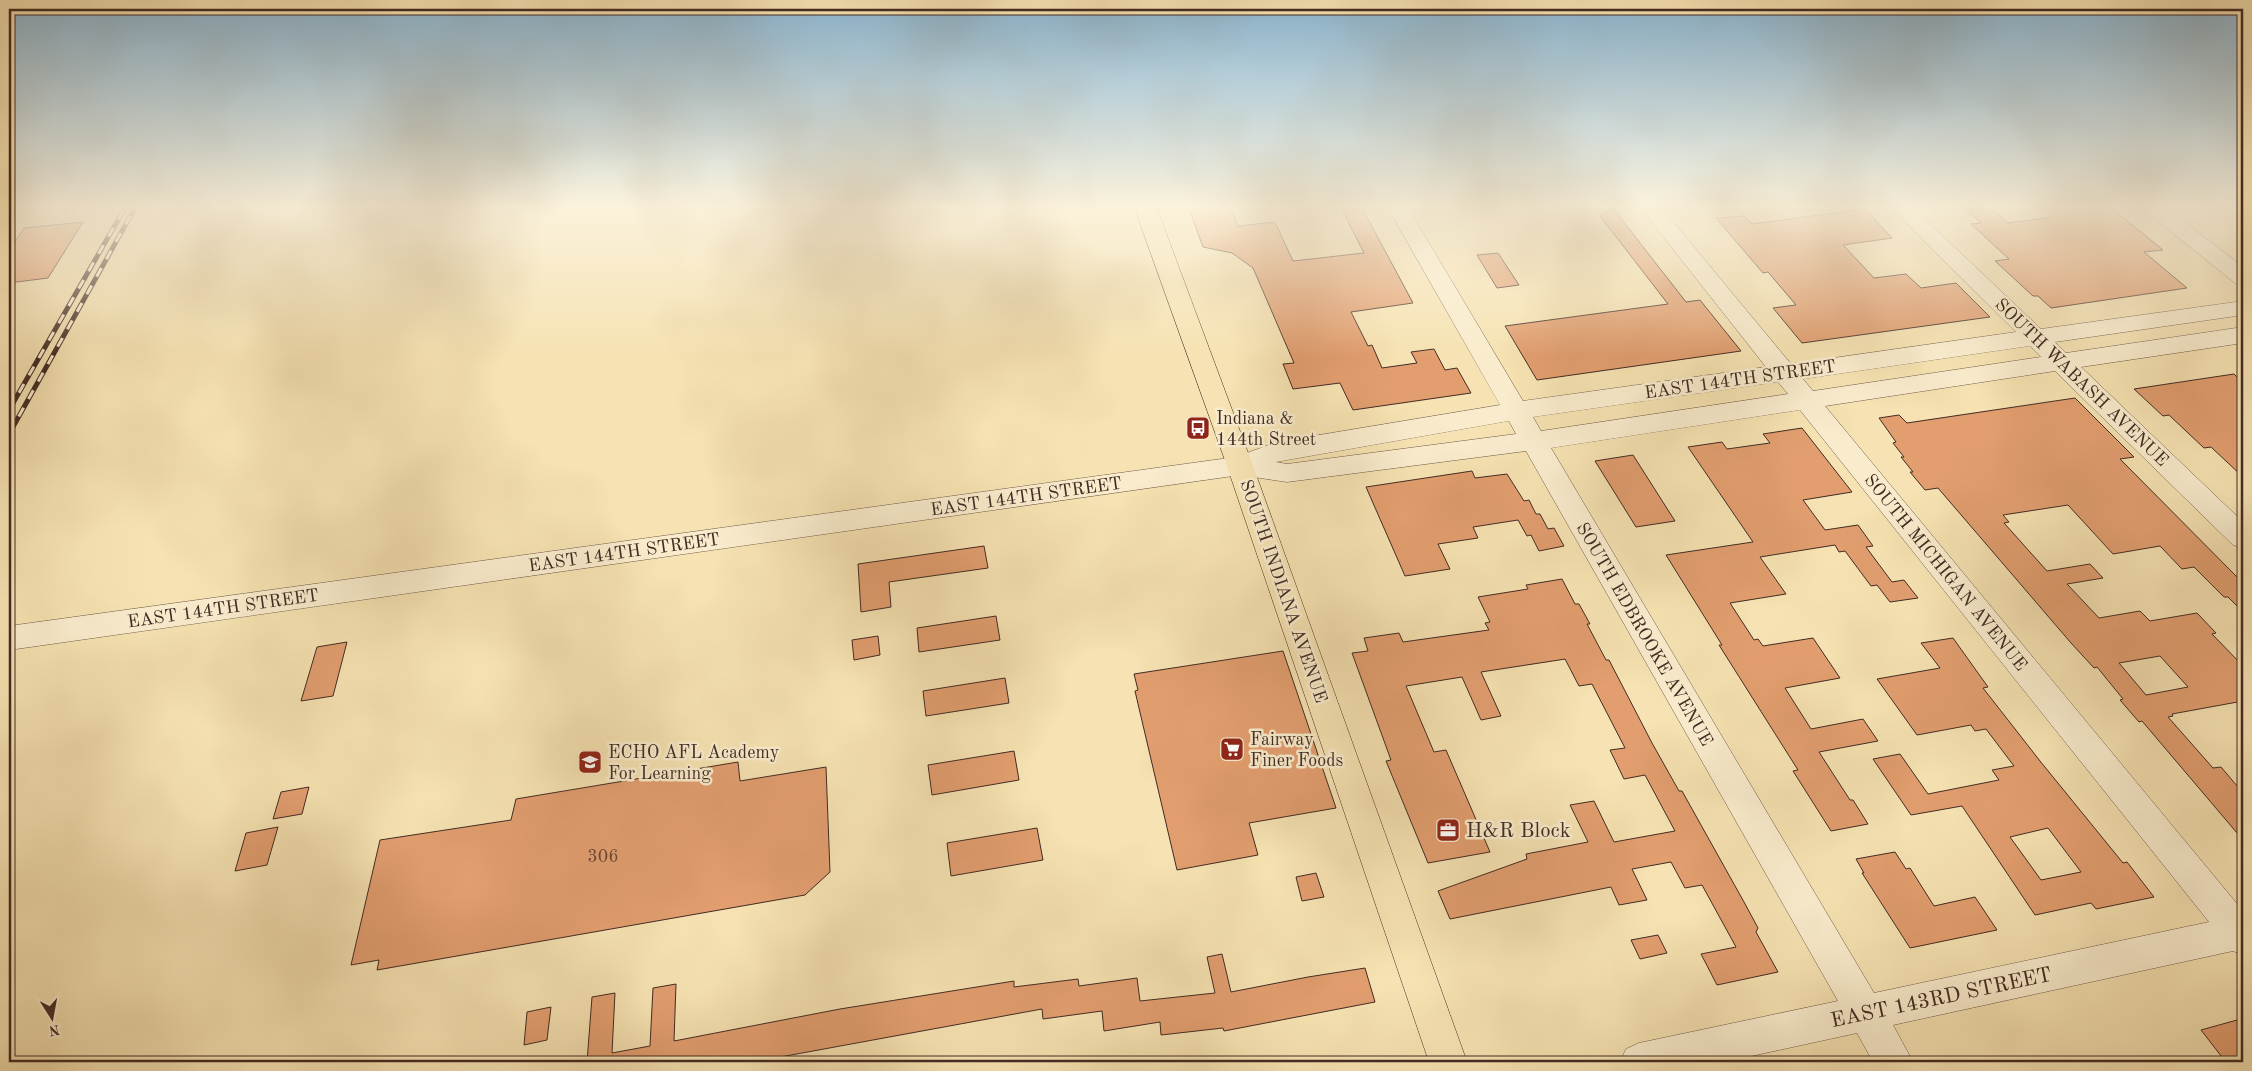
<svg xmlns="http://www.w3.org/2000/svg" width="2252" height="1071" viewBox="0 0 2252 1071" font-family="'Old Standard TT',serif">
	<rect width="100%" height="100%" fill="#f6e2b2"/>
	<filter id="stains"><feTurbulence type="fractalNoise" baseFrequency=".004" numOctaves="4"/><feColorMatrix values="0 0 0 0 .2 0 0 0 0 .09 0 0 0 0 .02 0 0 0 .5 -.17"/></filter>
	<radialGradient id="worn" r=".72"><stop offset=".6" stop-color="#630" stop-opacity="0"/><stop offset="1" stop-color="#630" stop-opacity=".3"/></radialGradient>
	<path fill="#e29e6f" stroke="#422b23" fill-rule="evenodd" d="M1188 206H1230L1238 226 1275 222 1293 261 1364 253 1340 206H1361L1413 303 1351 312 1368 346 1372 345 1382 368 1417 363 1411 352 1434 349 1445 370 1457 368 1471 393 1353 410 1340 383 1293 389 1283 364 1294 363 1253 268 1232 253 1203 247Z
		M1962 206H1989L2008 223 2053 217 2041 206H2109L2163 250 2144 252 2187 288 2051 308 2038 296H2033L1995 261 2009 259 1971 224 1981 223Z
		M1612 207 1686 302 1700 300 1741 351 1537 380 1505 326 1668 304 1600 216Z
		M1865 209 1892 238 1843 245 1874 278 1906 274 1921 288 1956 283 1990 317 1802 343 1773 308 1796 305 1768 272 1763 273 1716 218 1744 216 1752 224Z
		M83 222 48 278 9 283V251L24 228Z
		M1498 253 1519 285 1497 288 1477 255Z
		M2234 374 2243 383V477L2211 447 2204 448 2169 415 2163 416 2134 389Z
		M2075 398 2134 457 2120 459 2243 583V612L2228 597H2224L2194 567 2182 569 2160 546 2113 554 2068 505 2003 515 2009 522 2004 523 2047 571 2090 564 2103 578 2067 584 2099 618 2140 611 2150 621 2197 613 2216 633 2212 634 2243 666V701L2172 714 2173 716 2168 717 2213 768 2221 767 2243 793V840L2142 721 2139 722 2120 700 2123 699 2097 667 2094 668 2071 643 1938 488 1925 490 1910 472H1913L1901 457H1904L1893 443 1896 442 1879 418 1899 415 1907 423ZM2160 656 2188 687 2146 695 2119 663Z
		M1802 428 1852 492 1803 500 1825 530 1858 525 1873 546 1866 547 1892 582 1904 580 1918 598 1890 602 1877 585 1871 586 1845 551 1839 552 1835 545 1760 557 1786 594 1730 603 1754 640 1758 639 1763 646 1813 638 1840 678 1785 688 1811 729 1863 719 1878 741 1819 752 1850 800H1853L1868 824 1831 831 1793 771 1798 770 1719 645H1722L1666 555 1753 542 1688 447 1722 442 1727 449 1770 443 1763 434Z
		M1633 455 1675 521 1636 527 1595 461Z
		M1472 471 1475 478 1507 474 1524 501 1529 500 1536 514H1540L1548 529 1554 528 1564 546 1539 551 1531 535 1527 536 1518 520 1473 527 1478 538 1438 544 1450 569 1405 576 1366 487Z
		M984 546 988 568 889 582 891 607 861 612 858 564Z
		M1562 579 1575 604H1579L1590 624H1587L1606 660H1609L1652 743 1679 791H1682L1744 902 1758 928 1756 932 1778 972 1717 985 1701 954 1736 947 1702 885 1685 888 1671 862 1632 869 1647 900 1619 905 1611 887 1450 919 1438 891 1527 859 1526 854 1588 842 1570 805 1594 801 1614 842 1675 831 1645 775 1624 779 1610 750 1625 748 1592 684 1579 686 1565 659 1559 660 1481 672 1501 716 1481 720 1462 677 1406 686 1434 752 1446 750 1490 852 1428 863 1386 761 1391 760 1352 653 1368 651 1364 638 1399 633 1403 642 1489 630 1485 623 1490 622 1478 597 1528 589 1526 585Z
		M996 616 1000 640 919 652 917 628Z
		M878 636 880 655 854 660 852 640Z
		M1953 638 1988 687 1983 688 2040 761 2123 863 2127 862 2154 897 2096 909 2091 903 2035 915 1962 806 1911 815 1873 759 1900 754 1928 794 1999 780 1992 770 2014 766 1986 729 1975 731 1971 725 1917 735 1877 679 1940 668 1921 643ZM2048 828 2081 872 2041 880 2010 837Z
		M347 642 333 696 301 701 317 647Z
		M1283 651 1336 808 1249 823 1258 855 1177 870 1135 691 1138 690 1134 674Z
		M1005 678 1009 703 926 716 923 691Z
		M1014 751 1019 780 932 795 928 765Z
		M738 762 740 781 826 767 830 872 805 895 377 970 379 960 351 965 380 840 511 820 516 799Z
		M309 787 302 814 273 819 281 792Z
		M278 827 267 865 235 871 246 833Z
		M1037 828 1043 860 951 876 947 843Z
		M1895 852 1906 869 1910 868 1934 906 1975 897 1997 930 1910 948 1862 873H1864L1856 859Z
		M1316 873 1324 897 1302 901 1296 877Z
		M1658 935 1667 953 1640 959 1631 940Z
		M1222 954 1231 992 1308 977 1365 968 1375 1002 1224 1031 1223 1028 1161 1035 1160 1022 1104 1031 1102 1011 1043 1019 1042 1009 753 1062H587L592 997 615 993 612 1053 650 1046 653 988 676 984 674 1041 840 1009 1014 981V987L1078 979 1079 986 1137 978 1140 1001 1215 993 1207 957Z
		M551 1007 547 1040 524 1045 527 1012Z
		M2237 1020 2243 1028V1056L2225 1061 2201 1030Z"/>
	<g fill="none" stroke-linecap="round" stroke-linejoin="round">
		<g stroke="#6f5947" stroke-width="1">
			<path id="minor" d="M1387 206H1407L1523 401 1766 367 1639 206H1660L1791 364 2016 332 1889 206H1911L2041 329 2243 301V315L2055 342 2066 353 2243 327V343L2081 367 2243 522V548L2233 545 2055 371 1825 406 2243 911V955L2233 951 1893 1025 1913 1062H1873L1857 1033 1724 1062H1620L1626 1049 1639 1043 1838 1001 1526 451 1287 482 1240 475 9 650V626L1236 457 1277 442 1500 405ZM2030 346 2041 357 1813 391 1803 379ZM1778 382 1788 394 1541 431 1533 417ZM1800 410 2209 922 1874 993 1551 448ZM1509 421 1516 434 1287 464 1276 462Z
				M2141 206H2164L2243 267V285L2235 283 2144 210Z"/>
		</g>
		<g stroke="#422b23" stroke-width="1">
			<path id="major" d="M1134 206H1156L1253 466 1467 1062H1429L1227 466Z"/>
		</g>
		<use href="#minor" fill="#f9eccd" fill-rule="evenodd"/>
		<use href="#major" fill="#f6e2b2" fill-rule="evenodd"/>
		<g stroke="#422b23" stroke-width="5">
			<path id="rail" d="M9 410 126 206
				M9 434 136 206"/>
		</g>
		<use href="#rail" stroke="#f9eccd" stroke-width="3" stroke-dasharray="10" stroke-linecap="butt"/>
	</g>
	<linearGradient id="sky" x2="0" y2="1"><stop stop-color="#8bb7d4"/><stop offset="0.58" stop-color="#fbf2dc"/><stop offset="1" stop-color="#fbf2dc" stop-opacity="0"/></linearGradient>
	<rect width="2252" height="356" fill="url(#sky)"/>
	<defs>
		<g id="bus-square" transform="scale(1.25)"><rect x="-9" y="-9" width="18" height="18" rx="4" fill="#8f2418" stroke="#f9eccd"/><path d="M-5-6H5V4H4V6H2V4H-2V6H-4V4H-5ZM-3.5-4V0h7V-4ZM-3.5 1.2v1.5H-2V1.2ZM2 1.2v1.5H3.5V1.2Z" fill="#fff"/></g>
		<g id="supermarket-square" transform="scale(1.25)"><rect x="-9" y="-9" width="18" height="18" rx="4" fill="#8f2418" stroke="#f9eccd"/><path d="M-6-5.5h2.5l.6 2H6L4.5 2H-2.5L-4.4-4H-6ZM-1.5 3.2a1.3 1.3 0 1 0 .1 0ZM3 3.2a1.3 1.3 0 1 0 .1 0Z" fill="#fff"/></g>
		<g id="school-square" transform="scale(1.25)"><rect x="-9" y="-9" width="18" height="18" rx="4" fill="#8f2418" stroke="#f9eccd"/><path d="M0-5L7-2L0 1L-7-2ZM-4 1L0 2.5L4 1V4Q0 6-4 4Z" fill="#fff"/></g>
		<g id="office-square" transform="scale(1.25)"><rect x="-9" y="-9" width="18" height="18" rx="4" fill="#8f2418" stroke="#f9eccd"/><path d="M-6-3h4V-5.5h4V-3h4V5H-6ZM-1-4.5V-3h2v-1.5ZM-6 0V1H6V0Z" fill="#fff"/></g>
	</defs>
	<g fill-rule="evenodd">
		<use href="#bus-square" x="1198" y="428"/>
		<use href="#supermarket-square" x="1232" y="749"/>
		<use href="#school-square" x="590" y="762"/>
		<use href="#office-square" x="1448" y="830"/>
	</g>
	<g text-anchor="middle" stroke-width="5" stroke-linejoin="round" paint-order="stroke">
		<g font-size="18" fill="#422b23" stroke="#f9eccd">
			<text transform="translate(1740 379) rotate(-8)" y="6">EAST 144TH STREET</text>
			<text transform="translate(2082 382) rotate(44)" y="6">SOUTH WABASH AVENUE</text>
			<text transform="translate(1026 496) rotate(-8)" y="6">EAST 144TH STREET</text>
			<text transform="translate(624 552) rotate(-8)" y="6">EAST 144TH STREET</text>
			<text transform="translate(1946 572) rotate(51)" y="6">SOUTH MICHIGAN AVENUE</text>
			<text transform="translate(1284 591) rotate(71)" y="6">SOUTH INDIANA AVENUE</text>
			<text transform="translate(223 608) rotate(-8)" y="6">EAST 144TH STREET</text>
			<text transform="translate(1645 634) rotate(60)" y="6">SOUTH EDBROOKE AVENUE</text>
		</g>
		<g font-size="18" fill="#422b23" stroke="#f9eccd" text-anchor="start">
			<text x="1216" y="424">Indiana &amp;<tspan x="1216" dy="21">144th Street</tspan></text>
			<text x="1250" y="745">Fairway<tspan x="1250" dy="21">Finer Foods</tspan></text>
			<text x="608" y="758">ECHO AFL Academy<tspan x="608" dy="21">For Learning</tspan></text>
		</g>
		<g font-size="18" fill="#6a4836">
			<text x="603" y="862">306</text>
		</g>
		<g font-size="21" fill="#422b23" stroke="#f9eccd" text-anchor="start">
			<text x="1466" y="837">H&amp;R Block</text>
		</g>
		<g font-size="21" fill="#422b23" stroke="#f9eccd">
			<text transform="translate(1941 997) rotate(-12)" y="7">EAST 143RD STREET</text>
		</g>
	</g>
	<rect width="2252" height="1071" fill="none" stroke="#f6e2b2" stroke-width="30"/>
	<rect x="10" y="10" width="2232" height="1051" fill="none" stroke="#422b23" stroke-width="2.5"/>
	<rect x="15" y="15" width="2222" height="1041" fill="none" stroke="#422b23"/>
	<g transform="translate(52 1018) rotate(169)" stroke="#f9eccd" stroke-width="4" paint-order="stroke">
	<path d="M0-4L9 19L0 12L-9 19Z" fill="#422b23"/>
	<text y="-8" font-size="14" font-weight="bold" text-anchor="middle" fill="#422b23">N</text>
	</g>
	<rect width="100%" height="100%" filter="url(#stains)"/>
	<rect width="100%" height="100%" fill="url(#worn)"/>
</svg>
